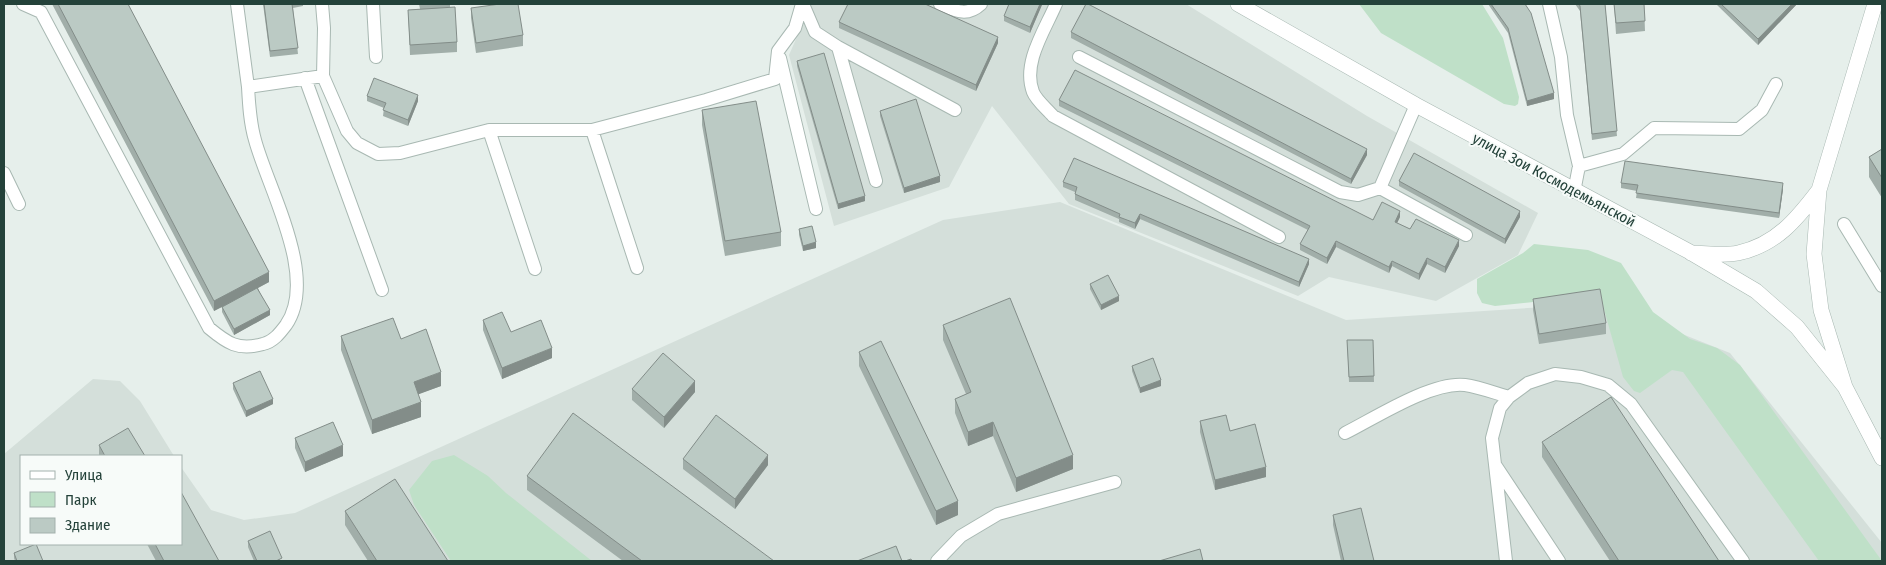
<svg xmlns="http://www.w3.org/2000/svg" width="1886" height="565" viewBox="0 0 1886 565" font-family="'Fira Sans Condensed',sans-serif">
	<rect width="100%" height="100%" fill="#e6efeb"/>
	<path fill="#d4dfda" d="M809 4H1186L1367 116 1538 213 1518 255 1436 301 1329 277 1298 296 1069 204 992 106 949 187 834 226 789 55 807 14Z
		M1060 202 1346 320 1604 303 1730 353 1882 543V561H4V454L93 379 120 381 140 401 174 456H21V544H181V467L211 510 244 520 295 513 943 220Z"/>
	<path fill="#bfe0c8" d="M1359 4H1482L1503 38 1519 97 1518 104 1515 106 1504 104 1381 33Z
		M1534 244 1588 250 1621 263 1653 312 1690 339 1717 348 1740 365 1882 561H1819L1683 372 1672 370 1640 393 1634 391 1623 377 1600 295 1495 306 1482 303 1477 293V279L1523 253Z
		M454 455 488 476 506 493 592 561H451L414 505 409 490 432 461Z"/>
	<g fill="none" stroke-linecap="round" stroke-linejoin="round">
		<g stroke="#a8b8b2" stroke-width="14">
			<path id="lane" d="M23 4 41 12 209 328C227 343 238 351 263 344 273 342 280 333 286 325 319 277 268 189 255 140 250 123 249 105 248 87L323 76
				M237 4 248 87
				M322 4 324 28 323 76 347 131 357 143 378 154 400 153 489 130H592L706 100 775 79 778 51 795 28 802 4
				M373 4 376 57
				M803 4 815 32 838 47 955 110
				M940 4C956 11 967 17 981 4
				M1056 4C1045 30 1022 63 1033 92 1036 100 1047 109 1053 116L1279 237
				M1549 4 1561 57 1567 115 1579 166
				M838 47 876 181
				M1079 57 1340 192 1358 195 1380 188 1416 105
				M780 58 816 209
				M305 78 382 290
				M489 130 535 269
				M592 130 637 268
				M4 173 19 204
				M1380 188 1466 235
				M1574 192 1579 166 1623 154 1654 128 1739 129 1762 110 1776 84
				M1844 224 1882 286
				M1345 433C1375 418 1432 381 1465 385 1479 387 1495 393 1509 397
				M1496 466 1559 561
				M937 561 961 536 998 514 1115 482
				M1506 561 1492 438 1500 408 1509 397 1528 383 1555 374 1581 377 1608 385 1631 404 1743 561"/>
		</g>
		<g stroke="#a8b8b2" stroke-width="16">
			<path id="street" d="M1238 4 1416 105 1690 252 1756 291 1797 327 1845 387
				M1875 4 1819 190 1814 254 1821 310 1845 387 1882 458
				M1691 253C1705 253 1724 256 1738 253 1776 245 1797 219 1819 190"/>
		</g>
		<use href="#lane" stroke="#fff" stroke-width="12"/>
		<use href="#street" stroke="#fff" stroke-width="15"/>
	</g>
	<path fill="#a1aea9" d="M52 4H128L269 282 258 288 270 315 234 335 222 312V307L214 311Z
		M263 4H303V6L293 8 298 54 270 57Z
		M419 4H450V7L457 42V52L410 55 408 10 420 9Z
		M1042 4 1030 33 1004 21V16Z
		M1488 4H1525L1554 99 1527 106 1508 33Z
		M1575 4H1605L1617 136 1592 140 1580 11Z
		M1614 4H1644L1645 31 1616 34Z
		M1716 4H1797L1758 45Z
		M471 8 523 35V46L476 53 471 18Z
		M839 22 998 43 976 91 839 28Z
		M1071 32 1367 155 1351 184 1071 38Z
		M797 61 865 201 838 209 797 66Z
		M367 96 418 101 408 126 383 116 384 108 367 101Z
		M1059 100 1373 220 1400 217 1397 223 1410 229 1459 246 1445 273 1427 264 1419 280 1392 266 1389 273 1336 247 1327 264 1300 250V244L1308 230 1059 106Z
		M702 110 781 232V246L725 256 702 125Z
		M880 111 940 182 904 193 880 116Z
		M1882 149V198L1869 177V157Z
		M1399 181 1520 217 1505 244 1399 186Z
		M1063 182 1309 264 1299 287 1140 219 1135 229 1119 222V219L1075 200V192L1063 187Z
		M1621 183 1783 189 1779 218 1636 198 1637 191 1621 188Z
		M799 229 816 248 803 251 799 235Z
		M1090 284 1119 301 1101 310 1090 289Z
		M1533 299 1606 323V334L1539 344 1533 310Z
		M483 320 511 332 552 358 502 379 483 330Z
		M943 325 1073 469 1016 492 993 436 968 446 955 413V399L966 394 943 340Z
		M341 336 401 339 441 386 418 394 421 417 372 434 341 350Z
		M1347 340H1373L1374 382H1349Z
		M859 352 958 515 936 525 859 366Z
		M1132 366 1161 386 1140 393 1132 371Z
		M233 383 273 404 246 417 233 389Z
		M632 389 695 392 664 428 632 400Z
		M1200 421 1230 431 1266 477 1215 490 1200 432Z
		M295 438 343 456 305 472 295 448Z
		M1542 442 1719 561H1610L1542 457Z
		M99 445 145 456H99Z
		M683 459 768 465 735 509 683 469Z
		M527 476 774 561H623L527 490Z
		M345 511 448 561H368L345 525Z
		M1333 515 1374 561H1341L1333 525Z
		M248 541 282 561H254L248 547Z
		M147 544H181L219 561H156Z
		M14 553 43 561H15L14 558Z"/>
	<path fill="#838d89" d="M1040 4H1042V5L1030 33V27Z
		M1792 4H1797L1758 45V39Z
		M998 37V43L976 91V85Z
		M1554 93V99L1527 106V101Z
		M418 95V101L408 126V120Z
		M1367 149V155L1351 184V179Z
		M940 176V182L904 193V188Z
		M1783 183V189L1779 218V213Z
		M865 196V201L838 209V204Z
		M1400 211V217L1395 227V222Z
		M1520 211V217L1505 244V239Z
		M1140 214V219L1135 229V223Z
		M1459 240V246L1445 273V267Z
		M1336 241V247L1327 264V258Z
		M816 242V248L803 251V246Z
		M1427 258V264L1419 280V274Z
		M1309 259V264L1299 287V282Z
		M1392 261V266L1389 273V267Z
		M269 272V282L214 311V301Z
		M1119 296V301L1101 310V305Z
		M270 310V315L234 335V329Z
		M552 348V358L502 379V368Z
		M441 372V386L414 396V382Z
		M1161 380V386L1140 393V388Z
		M695 381V392L664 428V417Z
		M273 399V404L246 417V411Z
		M421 402V417L372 434V420Z
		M993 422V436L968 446V432Z
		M343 445V456L305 472V462Z
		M768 455V465L735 509V499Z
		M1073 455V469L1016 492V478Z
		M1266 467V477L1215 490V480Z
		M958 501V515L936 525V511Z"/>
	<path fill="#bbcac4" stroke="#838d89" d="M58 4H128L269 272 214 301Z
		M264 4H292L298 48 270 51Z
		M500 4H518L523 35 476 43 471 8Z
		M848 4H925L998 37 976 85 839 22Z
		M1009 4H1040L1030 27 1004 16Z
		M1086 4H1088L1367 149 1351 179 1071 32Z
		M1491 4H1525L1531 13 1554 93 1527 101 1508 28Z
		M1579 4H1605L1617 131 1592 134 1580 6Z
		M1614 4H1644L1645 21 1616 23Z
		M1721 4H1792L1758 39Z
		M455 7 457 42 410 45 408 10Z
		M824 53 865 196 838 204 797 61Z
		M1075 70 1373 220 1382 202 1400 211 1395 222 1410 229 1416 219 1459 240 1445 267 1427 258 1419 274 1392 261 1389 267 1336 241 1327 258 1300 244 1310 226 1059 100Z
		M374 78 418 95 408 120 383 110 386 103 367 96Z
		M916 99 940 176 904 188 880 111Z
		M756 101 781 232 725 241 702 110Z
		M1882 149V178L1869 157Z
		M1414 153 1520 211 1505 239 1399 181Z
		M1074 158 1309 259 1299 282 1140 214 1135 223 1119 217 1120 214 1075 194 1077 187 1063 182Z
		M1625 161 1783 183 1779 213 1636 193 1638 185 1621 183Z
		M812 226 816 242 803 246 799 229Z
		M1108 275 1119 296 1101 305 1090 284Z
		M257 288 270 310 234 329 222 307Z
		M1600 289 1606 323 1539 334 1533 299Z
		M1010 298 1073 455 1016 478 993 422 968 432 955 399 971 392 943 325Z
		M502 312 511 332 541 320 552 348 502 368 483 320Z
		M393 318 401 339 426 329 441 372 414 382 421 402 372 420 341 336Z
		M1347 340H1373L1374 376 1349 377Z
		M881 341 958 501 936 511 859 352Z
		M663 353 695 381 664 417 632 389Z
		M1153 358 1161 380 1140 388 1132 366Z
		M260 371 273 399 246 411 233 383Z
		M1611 397 1719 561H1619L1542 442Z
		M573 413 774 561H642L527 476Z
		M716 415 768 455 735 499 683 459Z
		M1226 415 1230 431 1255 424 1266 467 1215 480 1200 421Z
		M333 422 343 445 305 462 295 438Z
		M128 428 145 456H105L99 445Z
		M395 479 448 561H377L345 511Z
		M181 492 219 561H164L155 544H181Z
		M1361 508 1374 561H1344L1333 515Z
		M270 531 282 558 276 561H257L248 541Z
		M36 544 43 561H17L14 553Z
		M896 546 902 561H857Z
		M1200 549 1203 561H1159Z
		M911 559 912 561H905Z"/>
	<g text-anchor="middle" stroke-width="4" stroke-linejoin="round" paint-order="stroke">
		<g font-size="15" fill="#24423a" stroke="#f7fbf9">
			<text transform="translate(1554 180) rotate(28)" y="5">улица Зои Космодемьянской</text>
		</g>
	</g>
	<rect width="1886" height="565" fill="none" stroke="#24423a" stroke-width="10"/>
	<rect x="20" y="455" width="162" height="90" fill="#f7fbf9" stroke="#a3b1ad"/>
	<rect x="30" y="471" width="25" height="8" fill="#ffffff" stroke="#a3b1ad"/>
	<text x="65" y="480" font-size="15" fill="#24423a">Улица</text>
	<rect x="30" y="492" width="25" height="15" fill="#bfe0c8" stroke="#a3b1ad"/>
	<text x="65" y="505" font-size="15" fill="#24423a">Парк</text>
	<rect x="30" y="518" width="25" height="15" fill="#bbcac4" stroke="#a3b1ad"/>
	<text x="65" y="530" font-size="15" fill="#24423a">Здание</text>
</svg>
